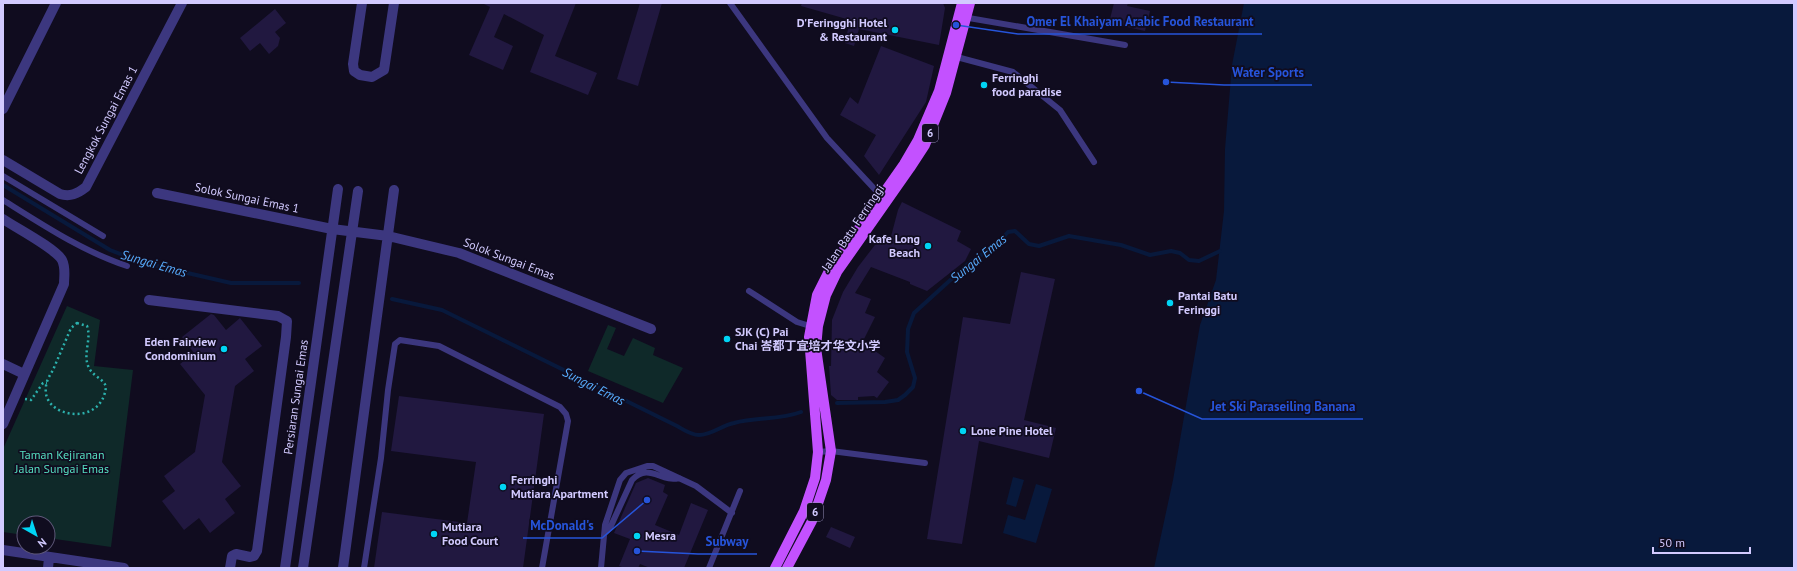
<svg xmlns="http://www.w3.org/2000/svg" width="1797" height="571" viewBox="0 0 1797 571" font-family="'PT Sans','Noto Sans SC',sans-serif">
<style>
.green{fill:#0f2929}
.water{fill:#08193c}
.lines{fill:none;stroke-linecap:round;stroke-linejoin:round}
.stream{stroke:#08193c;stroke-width:4}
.building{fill:#211840}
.path{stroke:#2cb1ad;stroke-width:2.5;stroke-dasharray:2 3;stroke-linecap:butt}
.service{stroke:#3c377f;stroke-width:6}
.minor{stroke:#3c377f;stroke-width:10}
.primary{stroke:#c351ff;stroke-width:10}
.poi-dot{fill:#00d5f5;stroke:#100c1f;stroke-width:1.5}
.labels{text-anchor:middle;stroke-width:3.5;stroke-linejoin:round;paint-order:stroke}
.shield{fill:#100c1f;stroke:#9891bc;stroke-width:1}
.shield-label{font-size:11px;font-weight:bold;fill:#d2caff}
.poi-label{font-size:12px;font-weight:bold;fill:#d2caff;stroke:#100c1f;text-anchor:start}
.street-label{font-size:12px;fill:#d2caff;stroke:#100c1f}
.park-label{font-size:12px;fill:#56dfc1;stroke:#100c1f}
.water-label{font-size:13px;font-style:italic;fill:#58adff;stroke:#100c1f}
.leader{fill:none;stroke:#2654da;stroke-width:1.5}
.callout-dot{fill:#2654da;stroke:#100c1f;stroke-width:1.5}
.callout-label{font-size:13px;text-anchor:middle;font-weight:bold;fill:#2654da;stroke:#100c1f;stroke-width:3.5;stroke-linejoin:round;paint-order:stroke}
</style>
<rect width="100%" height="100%" fill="#100c1f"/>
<path class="green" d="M67,306L100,320L94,366L133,370L111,547L48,538V523H24V535L3,532V449Z
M608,325L616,328L607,349L624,356L633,338L655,348L653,355L683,368L663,403L588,371Z"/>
<path class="water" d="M1244,3H1794V568H1154L1173,480L1200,325L1216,280L1224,211L1225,149L1232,65Z
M1013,477L1024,480L1016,507L1006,504Z
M1036,484L1052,489L1036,543L1003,533L1008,515L1025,520Z"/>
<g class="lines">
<path class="stream" d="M3,185L110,250L144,263L231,283H299
M392,299L442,310L677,426C684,430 691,435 699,435C712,435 722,425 734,423C756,417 780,420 801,412
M837,403L885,402L898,400L905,395L913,387L915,378L907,352L908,329L914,313L968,264L997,244L1008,232L1015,231L1029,244L1039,246L1069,236L1121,245L1150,255L1171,251L1180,253L1189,260L1199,261L1220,251"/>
</g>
<path class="building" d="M482,3H576L555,56L597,73L588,95L530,72L544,35L504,14L494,37L513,46L503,70L469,55L490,7Z
M640,3H662L638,86L617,79Z
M802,3H943L945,8L939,45L859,29L854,46L845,43L850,20L801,6Z
M1114,3H1128L1127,6L1150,11L1145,31L1109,23Z
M275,9L286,23L275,32L280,38L278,46L269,54L260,43L250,51L240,38Z
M881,46L934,66L926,102L879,175L864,156L876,135L840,115L850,97L858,104Z
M902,202L961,231L957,241L971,249L965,261L927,291L910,284V282L871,267L855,293L871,299L865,313L875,317L863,341L876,349L875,351L885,358L877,372L889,382L877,398L874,396L858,397V400H837L831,395L829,366H831L832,320L843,292L858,267L878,241L889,244L898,210Z
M1021,272L1055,279L1024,420L1056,428L1049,458L979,441L962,544L927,539L963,317L1010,324Z
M211,314L214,315L226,330L240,318L262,346L245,359L254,371L235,386L222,462L241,486L225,499L235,513L210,533L199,518L184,530L162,501L175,491L164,476L195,452L205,395L180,364L194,353L182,337Z
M399,396L544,414L523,568H374L382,512L467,523L476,462L391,451Z
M648,478L665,485L663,492L668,495L655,525L679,535L691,503L708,510L684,568H650L640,564L638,568H625L619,566L630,539L614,533L636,483Z
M831,527L855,537L850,548L826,537Z"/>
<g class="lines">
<path class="path" d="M77,323L87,326C92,340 82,354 89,368C93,376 102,378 106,386C103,428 41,418 46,387C46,381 50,375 53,370C59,356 65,342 71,328Z
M25,399L31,400L43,383H47"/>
<path class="service" d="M730,3L827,138L881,196
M963,17L1125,45
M953,56L1013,72L1060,110L1094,162
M3,176L103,236
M3,200C43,225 82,251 127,266
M749,291L797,322L810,326
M818,452L831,451L925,463
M605,533L610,528L632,480C649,462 661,483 679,478
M364,568L381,458L388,390L395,344L400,340L439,346L560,407L566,414L568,421L542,568
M601,568L605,525L620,480L626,473L647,466H653L696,486L732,513
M709,568L740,491"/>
<path class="minor" d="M362,3L353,64L354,71L360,75L372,77L384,70L394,3
M3,109L56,3
M3,160L60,194C70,197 77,194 86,187L182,3
M157,193L332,229L388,236L459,253L651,329
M3,219C16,228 55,248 62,260C66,268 64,276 64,284L3,424
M149,300L278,316L287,321L286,337L257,551L254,556L250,557L236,554L232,556L230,568
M3,364L24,374
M3,550L124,568
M48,568L49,558
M285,568L338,189
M303,568L358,191
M343,568L394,190"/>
<path class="primary" d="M775,568L804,511L815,478L818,452L809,337L817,295L829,271L904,164L918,140L939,91L962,3
M787,568L812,521L826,480L831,451L816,348L818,326L826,295L837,272L910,168L925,145L946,93L970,3"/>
</g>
<g class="poi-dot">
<circle cx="895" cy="30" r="4"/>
<circle cx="984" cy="85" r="4"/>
<circle cx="928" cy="246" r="4"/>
<circle cx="1170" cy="303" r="4"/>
<circle cx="727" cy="339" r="4"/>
<circle cx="224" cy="349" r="4"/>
<circle cx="963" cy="431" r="4"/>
<circle cx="503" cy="487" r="4"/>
<circle cx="434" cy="534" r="4"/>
<circle cx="637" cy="536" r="4"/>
</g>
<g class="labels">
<g class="shield">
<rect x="922" y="124" width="16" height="18" rx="3"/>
<rect x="807" y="503" width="16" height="18" rx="3"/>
</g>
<g class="shield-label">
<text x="930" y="137">6</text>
<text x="815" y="516">6</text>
</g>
<g class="poi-label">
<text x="887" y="27" text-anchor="end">D'Feringghi Hotel<tspan x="887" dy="14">&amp; Restaurant</tspan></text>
<text x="992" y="82">Ferringhi<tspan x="992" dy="14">food paradise</tspan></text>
<text x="920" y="243" text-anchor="end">Kafe Long<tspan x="920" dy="14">Beach</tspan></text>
<text x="1178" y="300">Pantai Batu<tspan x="1178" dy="14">Feringgi</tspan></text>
<text x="735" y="336">SJK (C) Pai<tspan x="735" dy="14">Chai 峇都丁宜培才华文小学</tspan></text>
<text x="216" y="346" text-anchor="end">Eden Fairview<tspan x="216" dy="14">Condominium</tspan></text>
<text x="971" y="435">Lone Pine Hotel</text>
<text x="511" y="484">Ferringhi<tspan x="511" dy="14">Mutiara Apartment</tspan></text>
<text x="442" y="531">Mutiara<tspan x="442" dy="14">Food Court</tspan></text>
<text x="645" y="540">Mesra</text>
</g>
<g class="street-label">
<text transform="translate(106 120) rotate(-62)" y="4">Lengkok Sungai Emas 1</text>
<text transform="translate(247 198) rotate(12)" y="4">Solok Sungai Emas 1</text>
<text transform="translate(853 228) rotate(-56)" y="4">Jalan Batu Ferringgi</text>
<text transform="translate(509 259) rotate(21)" y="4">Solok Sungai Emas</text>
<text transform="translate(296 397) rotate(-82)" y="4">Persiaran Sungai Emas</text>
</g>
<g class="park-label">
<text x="62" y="459">Taman Kejiranan<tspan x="62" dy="14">Jalan Sungai Emas</tspan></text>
</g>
<g class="water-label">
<text transform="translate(978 258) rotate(-39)" y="5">Sungai Emas</text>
<text transform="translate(154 263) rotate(16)" y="5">Sungai Emas</text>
<text transform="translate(594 386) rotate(27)" y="5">Sungai Emas</text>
</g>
</g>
<path class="leader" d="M956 25L1018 34H1262M1166 82L1224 85H1312M1139 391L1202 419H1363M647 500L602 538H523M637 551L698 554H757"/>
<g class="callout-dot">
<circle cx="956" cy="25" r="4"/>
<circle cx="1166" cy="82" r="4"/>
<circle cx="1139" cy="391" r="4"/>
<circle cx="647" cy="500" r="4"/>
<circle cx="637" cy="551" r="4"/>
</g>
<g class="callout-label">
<text x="1140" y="26">Omer El Khaiyam Arabic Food Restaurant</text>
<text x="1268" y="77">Water Sports</text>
<text x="1283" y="411">Jet Ski Paraseiling Banana</text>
<text x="562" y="530">McDonald's</text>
<text x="727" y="546">Subway</text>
</g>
<rect width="1797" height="571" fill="none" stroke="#d2caff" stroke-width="8"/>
<g transform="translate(36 535) rotate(141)"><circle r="19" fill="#100c1f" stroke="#5e5879"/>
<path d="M0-3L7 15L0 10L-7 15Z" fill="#00d5f5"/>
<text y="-6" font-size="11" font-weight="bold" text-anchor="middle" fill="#d2caff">N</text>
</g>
<path d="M1653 547v6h97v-6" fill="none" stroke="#d2caff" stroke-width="2"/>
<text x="1659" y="547" font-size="12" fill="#d2caff" stroke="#100c1f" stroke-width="3" paint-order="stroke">50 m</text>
</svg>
